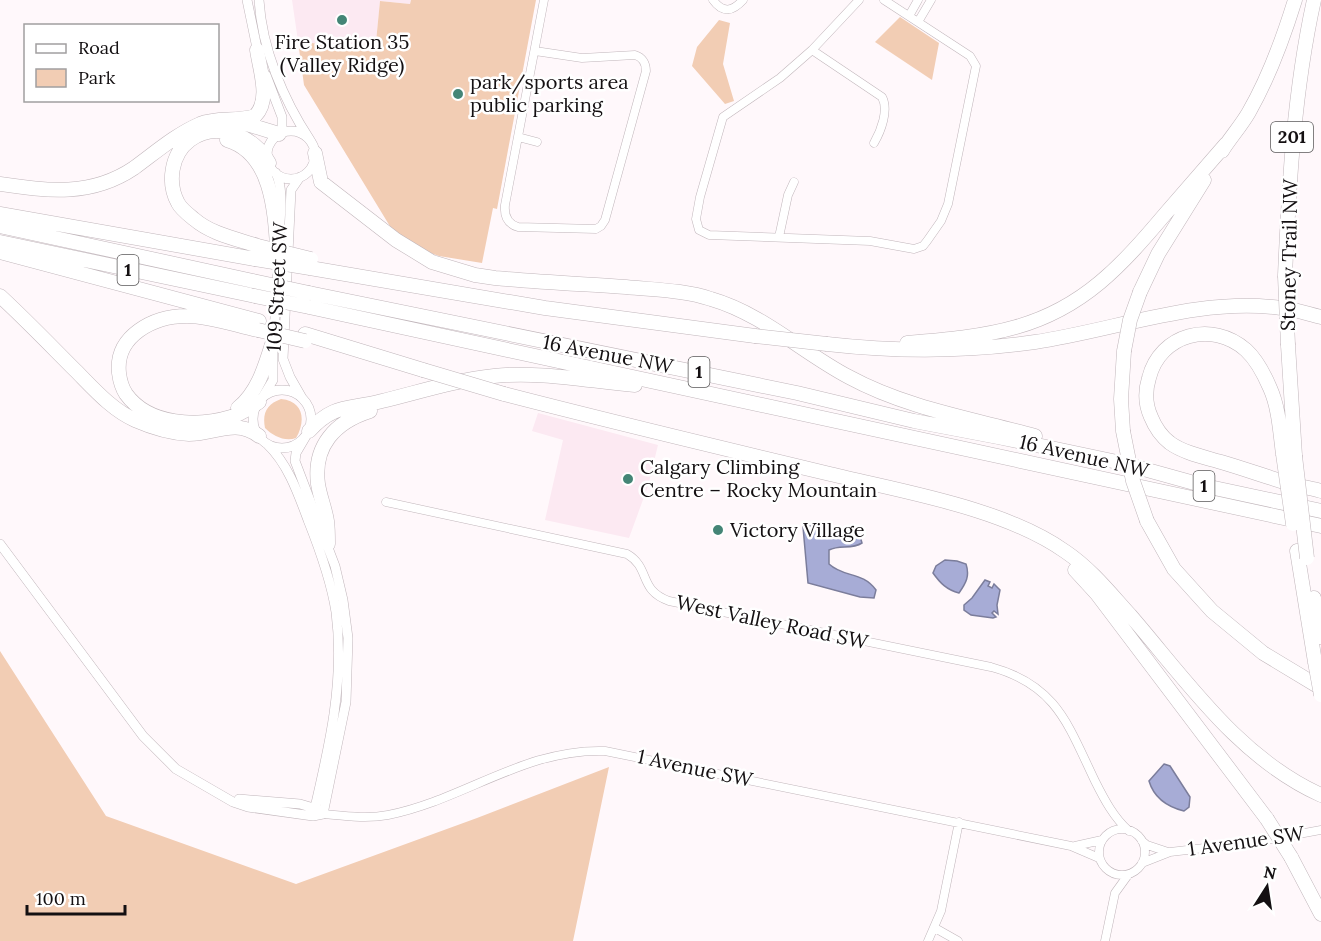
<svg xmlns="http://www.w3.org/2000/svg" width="1321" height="941" viewBox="0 0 1321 941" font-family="Lora,serif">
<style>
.built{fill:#fce9f2}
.green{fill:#f2cdb4}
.water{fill:#a7acd6;stroke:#7b7d9b;stroke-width:1.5}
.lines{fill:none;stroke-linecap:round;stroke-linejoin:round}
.minor-casing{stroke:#c1b6bb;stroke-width:9}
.tertiary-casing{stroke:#c1b6bb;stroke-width:10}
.motorway-casing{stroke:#c1b6bb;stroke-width:15}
.minor{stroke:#fff;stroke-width:8}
.tertiary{stroke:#fff;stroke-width:9}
.motorway{stroke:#fff;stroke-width:14}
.motorway-bridge-casing{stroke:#c1b6bb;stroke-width:15;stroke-linecap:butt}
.motorway-bridge{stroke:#fff;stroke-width:14}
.poi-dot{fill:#448576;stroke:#fff;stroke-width:2}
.labels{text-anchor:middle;stroke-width:5;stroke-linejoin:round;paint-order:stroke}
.shield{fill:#fff;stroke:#5a5859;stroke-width:1.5}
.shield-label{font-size:18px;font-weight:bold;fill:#141012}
.poi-label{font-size:20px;fill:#141012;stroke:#fff;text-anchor:start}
.street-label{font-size:20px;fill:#141012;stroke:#fff}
</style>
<rect width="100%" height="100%" fill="#fff8fb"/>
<path class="built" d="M292,0H411L410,4L380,1L375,52L298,41Z
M538,413L658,445L648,486L629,538L545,520L563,440L532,431Z"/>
<path class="green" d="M411,0H536L497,209L493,208L482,263L439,256L411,246L391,228L304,85L298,41L375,52L380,1L410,4Z
M900,17L939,43L932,80L875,42Z
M719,20L730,23L723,64L734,101L725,104L692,66L697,47Z
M281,399C304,401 306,421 296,438C285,442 273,436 265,428C262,413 267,404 281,399Z
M0,651L106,816L296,884L477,818L609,767L573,941H0Z"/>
<path class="water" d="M806,525L849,532L860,536L862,543C851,550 840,544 829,550V564C844,578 862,571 876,590L874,598L860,597L808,583L803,527Z
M945,560L957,561L966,564C970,576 966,583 959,593C947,590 940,583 933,573L936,566Z
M985,580L990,582L988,586L992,588L994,584L1000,590L997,605L998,614L994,611L992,613L996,617L993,618L971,615L964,610V605L972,598Z
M1164,764L1170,766L1190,797L1189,807L1184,811C1168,807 1154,798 1149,781Z"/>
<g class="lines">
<g class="minor-casing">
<path id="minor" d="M713,0C723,14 733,11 743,0
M859,0L812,50L780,78L723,117L700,197L696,219L699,230L709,235L870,241L914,249L923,246L927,241L941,221L948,204L976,66L970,56L884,0
M909,16L918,0
M918,22L931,0
M812,50L882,97C889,110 881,131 874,143
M535,51L582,58L635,55C642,57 646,63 646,71L605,220L601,226L596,229L518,227C508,224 504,216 505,205C518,136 531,68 544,0
M518,137L537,142
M779,237L788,195L794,182
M386,502L627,554C651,568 638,590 669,601L991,667C1057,685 1068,725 1095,781C1104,799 1114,818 1129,831
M323,814C345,816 367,819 388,815C464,800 525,748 605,751L1071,846L1099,858
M1099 852a23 23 0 1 1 46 0a23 23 0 1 1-46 0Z
M1142,841L1147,845L1168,852
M1075,846L1102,840
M1142,863L1170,852L1256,842L1321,830
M935,928L958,941
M928,941L941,911L959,822
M1105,941L1115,893L1128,875"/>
</g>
<g class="tertiary-casing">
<path id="tertiary" d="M247,0L258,53
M259,0C262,49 283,99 310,140
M266,75L282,117V132
M267 155a24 24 0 1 1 48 0a24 24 0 1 1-48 0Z
M276,173C283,189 281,206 280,223
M300,177L291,190L283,359L290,377L302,398
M274,337L278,258
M253 419a29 29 0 1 1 58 0a29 29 0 1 1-58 0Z
M262,398L273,380V351
M306,436L296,453L295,461L335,566L343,600L348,638L346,702L323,814
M267,444C288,464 298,493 308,520C320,550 331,580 336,612C345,682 329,748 313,816
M0,544L143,736L176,769L233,802L248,807L313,816L323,814
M239,799L300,804L317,809"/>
</g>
<g class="motorway-casing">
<path id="motorway" d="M237,121L279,134
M227,140C275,154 275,219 278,260
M1222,151C1230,138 1241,126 1249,112C1269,77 1283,39 1295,0
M315,153L321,182L396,240L432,262L475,275L495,278C538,282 582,284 626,287C655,290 684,290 711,299C763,314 803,353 849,377C906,408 973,419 1035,436
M0,184C48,191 91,197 134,168C156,152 175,135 200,124C217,117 237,122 255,116C271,100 260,71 257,50
M0,214L255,259
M0,226L253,281
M0,242L255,296
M258,246C237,239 211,234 194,219C189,215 181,209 178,203C167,183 171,154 190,140C216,120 255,136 269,163
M0,252L259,321
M310,268L545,308L755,336
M1285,276C1289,183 1294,91 1314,0
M1140,292L1158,254L1204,180
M309,293L797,393L914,421L998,437L1122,463L1205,486L1321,511
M0,296C26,320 50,345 75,370C93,388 112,410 135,420C151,427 171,433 189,434C214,434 236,418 259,436
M309,307L1321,526
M258,330C235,325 210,316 187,316C153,316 115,336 119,373C120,381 122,388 126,394C149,426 198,427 231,417C241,414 251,407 259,402
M305,334L423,370
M907,343C943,340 981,337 1016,327C1084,308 1122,265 1166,213C1186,190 1206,167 1226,144
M827,344C897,352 965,352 1035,342C1116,330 1198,297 1281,308C1295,309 1308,314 1321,317
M1288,345L1295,456
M504,394C612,422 721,448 830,474C904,492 1004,508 1066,552C1091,569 1110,593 1130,615C1187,681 1239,758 1321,795
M238,408C259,391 266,363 274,338
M309,431C334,403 349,410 382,401C419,392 456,380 494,376C540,371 588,381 635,385
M1123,431L1121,399L1124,351
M1283,454C1280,432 1279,408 1270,388C1264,374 1257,360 1246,350C1212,320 1160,334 1149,378C1145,391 1145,404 1151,417C1155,427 1161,436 1170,443C1184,453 1204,457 1221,462C1245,469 1270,478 1294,485C1303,487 1312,488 1321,491
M1147,521L1174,569L1212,611L1263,653L1321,688
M328,544C328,537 328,528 327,521C325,508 320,497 318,484C313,446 335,422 370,411
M1297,551L1315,662
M1075,570L1097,594L1267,819
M1314,598L1321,637
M1291,857L1321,914"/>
</g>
<use href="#minor" class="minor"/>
<use href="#tertiary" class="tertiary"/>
<use href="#motorway" class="motorway"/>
<g class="motorway-bridge-casing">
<path id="motorway-bridge" d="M258,246L311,259
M255,259L310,268
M1285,276L1288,345
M253,281L309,293
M255,296L309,307
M258,330L305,341
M755,336L827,344
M1124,351L1130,320L1140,292
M423,370L504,394
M1123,431L1133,481L1147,521
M1283,454L1293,524
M1295,456L1307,558
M1315,662L1321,695
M1267,819L1291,857"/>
</g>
<use href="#motorway-bridge" class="motorway-bridge"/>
</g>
<g class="poi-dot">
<circle cx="342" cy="20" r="6"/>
<circle cx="458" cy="94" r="6"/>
<circle cx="628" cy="479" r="6"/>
<circle cx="718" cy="530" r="6"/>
</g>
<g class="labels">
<g class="shield">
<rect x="1271" y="122" width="42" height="30" rx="4.5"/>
<rect x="117.5" y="255" width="21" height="30" rx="4.5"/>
<rect x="688.5" y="357" width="21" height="30" rx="4.5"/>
<rect x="1193.5" y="471" width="21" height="30" rx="4.5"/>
</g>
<g class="shield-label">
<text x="1292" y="143">201</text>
<text x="128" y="276">1</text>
<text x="699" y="378">1</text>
<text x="1204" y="492">1</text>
</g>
<g class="poi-label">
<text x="342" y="49" text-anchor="middle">Fire Station 35<tspan x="342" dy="23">(Valley Ridge)</tspan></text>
<text x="470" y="89">park/sports area<tspan x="470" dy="23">public parking</tspan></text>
<text x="640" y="474">Calgary Climbing<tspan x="640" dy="23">Centre – Rocky Mountain</tspan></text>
<text x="730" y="537">Victory Village</text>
</g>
<g class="street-label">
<text transform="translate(1289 255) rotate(-89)" y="7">Stoney Trail NW</text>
<text transform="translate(277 287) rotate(-87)" y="7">109 Street SW</text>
<text transform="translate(608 354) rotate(11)" y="7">16 Avenue NW</text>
<text transform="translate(1084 456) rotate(13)" y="7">16 Avenue NW</text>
<text transform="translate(772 622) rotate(12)" y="7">West Valley Road SW</text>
<text transform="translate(695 768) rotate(12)" y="7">1 Avenue SW</text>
<text transform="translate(1246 841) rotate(-8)" y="7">1 Avenue SW</text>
</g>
</g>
<rect x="24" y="24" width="195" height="78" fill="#ffffff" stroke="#a19fa0" stroke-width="1.5"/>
<rect x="36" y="44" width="30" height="9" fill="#ffffff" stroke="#a19fa0" stroke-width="1.5"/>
<text x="78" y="54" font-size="18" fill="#141012">Road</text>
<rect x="36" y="69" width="30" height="18" fill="#f2cdb4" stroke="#a19fa0" stroke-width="1.5"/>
<text x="78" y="84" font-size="18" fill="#141012">Park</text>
<g transform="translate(1267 887) rotate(12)" stroke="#ffffff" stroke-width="4.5" paint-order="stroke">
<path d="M0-4.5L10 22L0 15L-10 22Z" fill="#141012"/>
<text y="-9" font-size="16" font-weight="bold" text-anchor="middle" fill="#141012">N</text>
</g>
<path d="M27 905v9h98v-9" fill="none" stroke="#141012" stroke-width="3"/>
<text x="36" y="905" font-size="18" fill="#141012" stroke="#ffffff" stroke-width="4.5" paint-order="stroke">100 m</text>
</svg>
